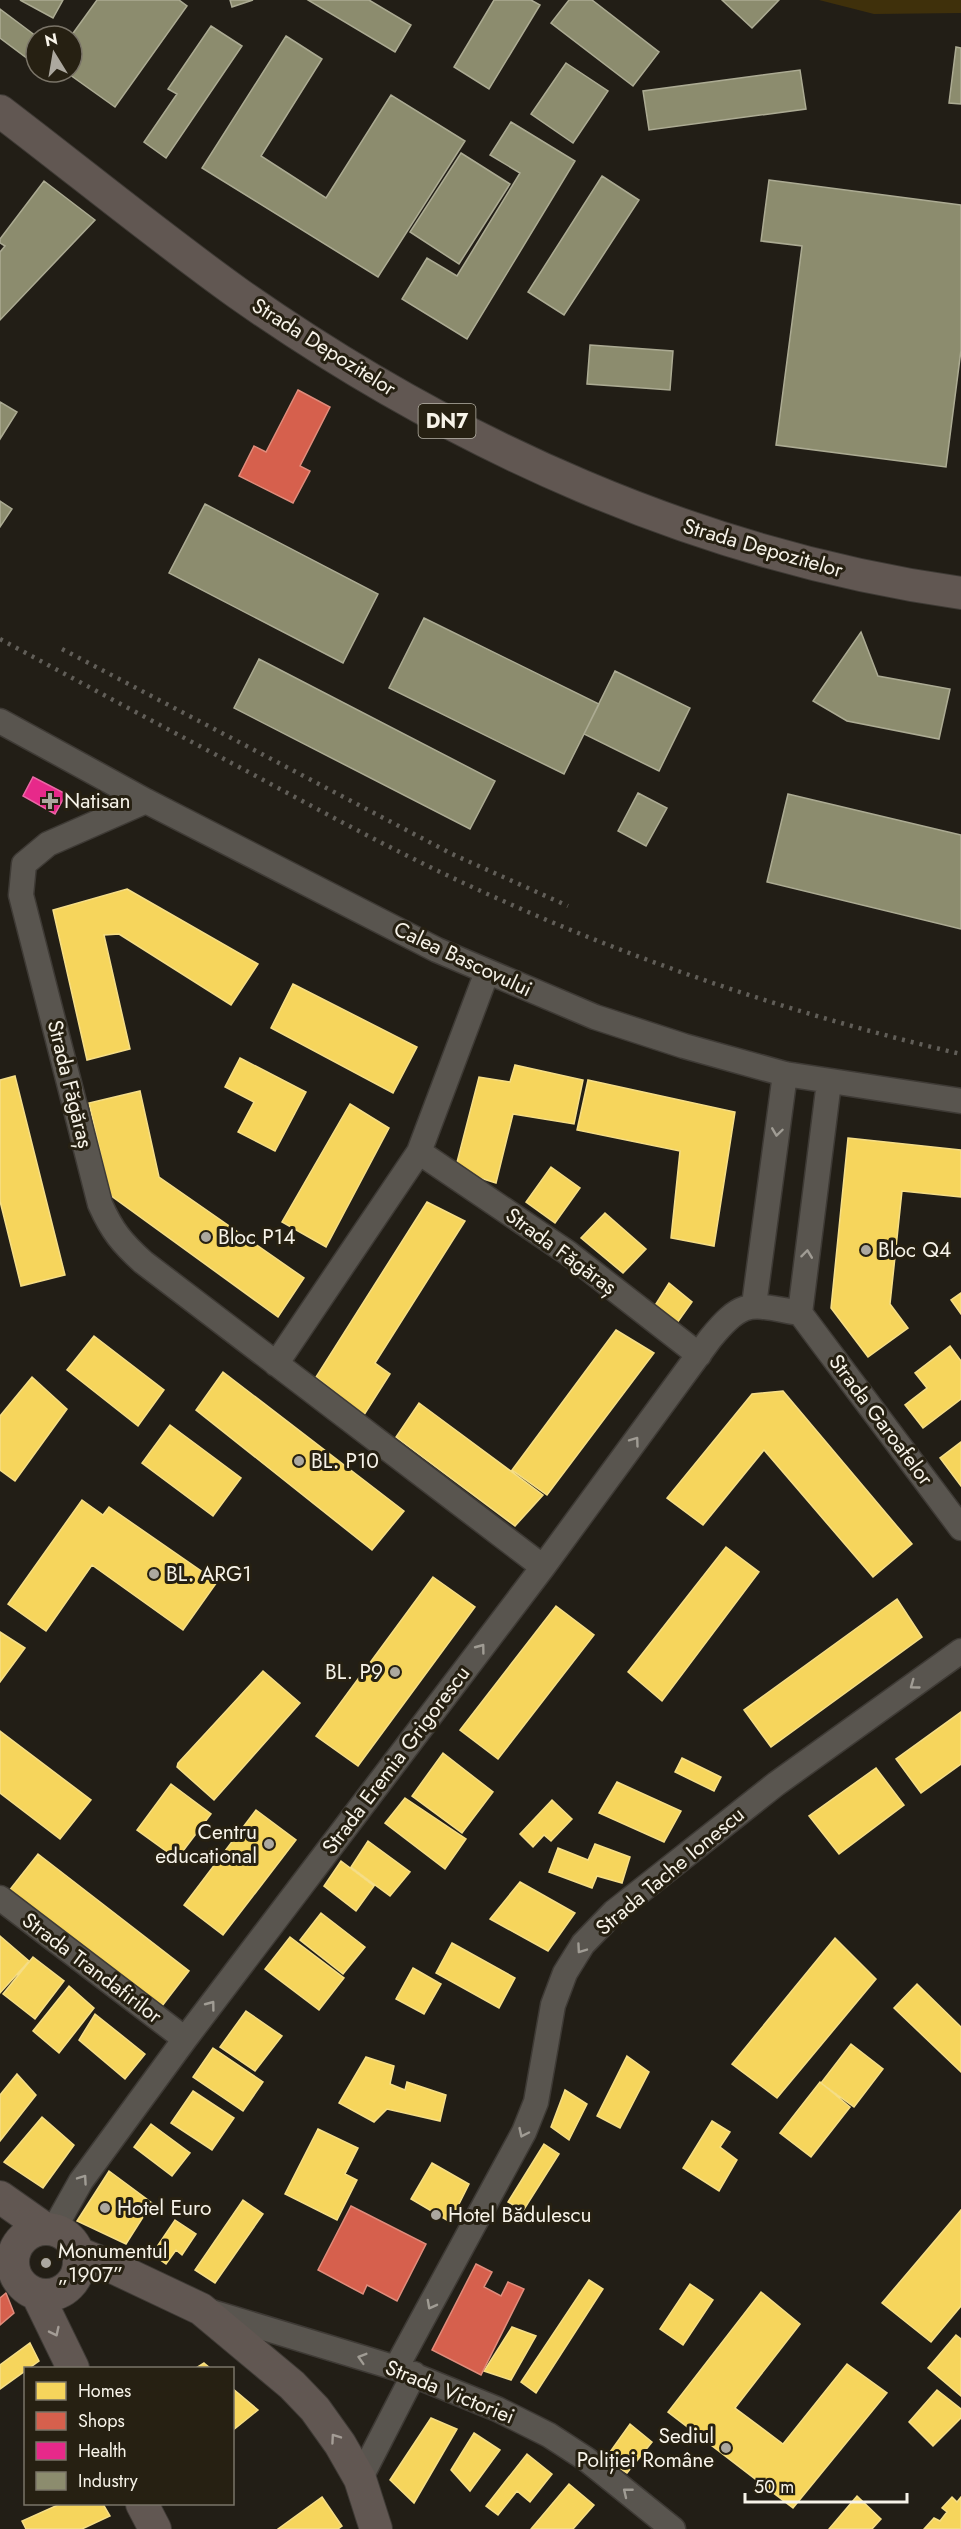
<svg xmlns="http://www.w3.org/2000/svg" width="961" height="2529" viewBox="0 0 961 2529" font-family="Jost,sans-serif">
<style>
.green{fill:#3f300b}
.homes{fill:#f6d55c;stroke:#f6de86;stroke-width:1.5}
.shops{fill:#d6604d;stroke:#e08c7c;stroke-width:1.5}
.health{fill:#e7298a;stroke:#ec66a6;stroke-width:1.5}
.industry{fill:#8c8c6e;stroke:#acab93;stroke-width:1.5}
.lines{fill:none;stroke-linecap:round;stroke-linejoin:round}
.minor-casing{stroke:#3e3a35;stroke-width:27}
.major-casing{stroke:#3e3a35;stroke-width:34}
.minor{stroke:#59554f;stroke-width:24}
.major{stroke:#615752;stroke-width:32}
.rail{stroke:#615e58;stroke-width:4.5;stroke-dasharray:3 6;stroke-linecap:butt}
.oneway{stroke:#a09c94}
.oneway2{stroke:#a49d96}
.poi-dot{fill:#aca89f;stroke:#262012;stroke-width:2}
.labels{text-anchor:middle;stroke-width:6;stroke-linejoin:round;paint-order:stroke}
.shield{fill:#262012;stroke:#b8b4a8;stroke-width:1.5}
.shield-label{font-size:20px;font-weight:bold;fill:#f7f3e9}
.street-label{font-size:21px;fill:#f7f3e9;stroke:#262012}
.poi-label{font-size:21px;fill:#f7f3e9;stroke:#262012;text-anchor:start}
</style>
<rect width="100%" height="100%" fill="#221e16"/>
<path class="green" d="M819,0H961V13L874,14Z"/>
<path class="homes" d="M127,889L258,964L231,1005L119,934L104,935L130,1049L87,1060L53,910Z
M293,984L417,1047L393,1093L271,1028Z
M240,1058L306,1092L275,1151L238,1132L254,1102L225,1087Z
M515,1065L583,1080L574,1124L513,1114L496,1183L455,1170L479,1077L510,1082Z
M15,1076L65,1275L21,1286L0,1201V1080Z
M588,1080L735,1112L714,1246L671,1238L680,1151L577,1130Z
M140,1091L159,1177L304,1278L278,1317L110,1195L89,1103Z
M350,1104L389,1128L326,1247L282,1222Z
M848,1138L961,1150V1197L902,1191L890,1304L908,1328L868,1357L831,1308Z
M551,1167L580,1188L555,1223L526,1202Z
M427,1202L465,1221L375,1363L390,1374L364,1415L316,1377Z
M605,1213L646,1249L623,1273L581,1238Z
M669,1283L692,1302L677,1323L654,1307Z
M961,1293V1314L951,1300Z
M616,1330L654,1353L547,1495L512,1470Z
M94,1336L164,1390L138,1426L67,1370Z
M950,1346L961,1361V1399L923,1428L905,1405L927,1388L915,1373Z
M223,1372L404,1511L372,1550L196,1410Z
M32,1377L67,1409L15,1481L0,1470V1416Z
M783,1391L912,1544L873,1577L764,1450L703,1525L667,1498L752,1394Z
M419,1403L543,1495L515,1526L396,1437Z
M170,1425L241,1478L213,1516L142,1463Z
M961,1442V1486L940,1458Z
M82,1500L103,1515L109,1507L217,1582L183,1630L92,1565L46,1631L8,1604Z
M726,1547L759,1572L662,1701L628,1672Z
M433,1577L475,1607L358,1766L316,1736Z
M897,1599L922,1637L771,1747L744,1710Z
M556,1606L594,1635L498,1759L460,1730Z
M0,1632L25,1648L0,1682Z
M263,1671L300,1703L214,1800L177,1767L178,1763Z
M961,1712V1764L921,1793L896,1759Z
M0,1731L91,1800L60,1839L0,1793Z
M443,1753L493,1792L462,1833L412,1796Z
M682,1758L721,1777L714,1791L675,1772Z
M876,1768L904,1805L839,1854L809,1816Z
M617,1782L681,1811L664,1842L599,1813Z
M171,1784L211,1814L177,1859L137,1830Z
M405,1798L466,1839L445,1869L385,1823Z
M552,1800L572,1819L551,1841L544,1835L533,1847L520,1834Z
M256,1810L296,1840L223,1935L184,1905Z
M368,1841L410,1872L390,1896L351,1867Z
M595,1844L630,1857L622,1883L597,1876L592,1888L549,1872L558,1848L588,1860Z
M38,1854L189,1971L159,2010L8,1892Z
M341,1861L374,1886L356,1911L324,1886Z
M520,1882L575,1913L548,1951L490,1919Z
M321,1913L365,1947L343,1974L300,1940Z
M0,1936L29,1961L0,1993Z
M290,1937L344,1978L319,2010L265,1969Z
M835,1938L876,1979L777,2098L732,2064Z
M452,1943L515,1978L499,2008L436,1973Z
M33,1957L64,1981L35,2019L3,1994Z
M413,1968L441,1984L424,2014L396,1999Z
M917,1984L961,2027V2072L894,2008Z
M69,1986L94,2008L59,2053L33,2031Z
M246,2011L282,2036L255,2071L220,2047Z
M95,2014L145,2054L125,2079L79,2040Z
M851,2044L883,2069L854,2107L821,2083Z
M213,2048L263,2082L243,2111L193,2077Z
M627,2056L649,2072L620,2128L597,2116Z
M366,2057L394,2066L390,2084L405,2090L407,2082L446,2095L440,2121L387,2109L374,2122L339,2103Z
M17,2074L36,2095L0,2141V2095Z
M820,2082L850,2107L811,2157L780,2133Z
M565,2090L587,2104L569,2140L551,2127Z
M193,2091L234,2118L212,2150L171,2123Z
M42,2117L74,2145L43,2188L4,2162Z
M712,2121L730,2132L720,2147L737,2160L719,2191L683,2168Z
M151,2124L190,2153L172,2176L134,2147Z
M318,2129L358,2148L345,2174L357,2180L337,2220L285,2194Z
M544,2144L559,2154L523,2211L508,2202Z
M432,2163L469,2184L450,2222L411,2199Z
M109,2171L152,2203L126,2244L77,2221Z
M243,2200L263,2214L215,2283L195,2270Z
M961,2210V2306L931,2342L882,2303Z
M175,2220L196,2234L182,2255L176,2250L166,2264L152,2254Z
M589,2280L603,2289L536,2393L521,2382Z
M690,2284L713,2300L683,2345L660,2329Z
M761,2292L800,2324L735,2408L783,2444L847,2364L887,2393L793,2508L668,2412Z
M512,2327L536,2336L511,2380L484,2371Z
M956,2335L961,2339V2396L928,2368Z
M30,2343L39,2361L0,2389V2365Z
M204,2363L210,2368H196Z
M232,2388L258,2410L232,2431Z
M937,2390L961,2409V2418L933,2446L909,2422Z
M431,2418L457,2429L414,2503L390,2480Z
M630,2424L652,2442L627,2473L605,2459Z
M474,2433L500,2450L470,2491L451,2470Z
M527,2454L552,2474L530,2502L517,2491L498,2515L486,2506Z
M569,2484L594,2505L573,2529H531Z
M857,2496L881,2519L872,2529H829Z
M322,2497L342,2526L338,2529H278Z
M952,2497L957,2502L961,2497V2529H924L934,2518L940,2521L947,2512L942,2508Z
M60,2504H103L110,2516L82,2529H26L22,2521Z"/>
<path class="shops" d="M298,390L330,407L300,466L310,471L293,503L239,476L254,446L266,452Z
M351,2206L426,2244L397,2301L367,2285L363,2294L318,2270Z
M476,2264L492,2272L484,2287L501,2296L508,2282L524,2289L481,2375L432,2350Z
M6,2293L14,2313L0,2325V2298Z"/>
<path class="health" d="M33,777L66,794L55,814L23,796Z"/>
<path class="industry" d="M20,0H63L53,18Z
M97,0H179L187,6L115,107L66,72H72L71,36Z
M230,0H253L232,7Z
M308,0H369L411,25L395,52Z
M494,0H531L540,5L489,89L454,67Z
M569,0H592L659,52L633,86L551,23Z
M722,0H779L752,28Z
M0,9L36,36V65L0,38Z
M211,26L242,46L166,158L144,142L177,94L168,89Z
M286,36L322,59L261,156L326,198L391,95L465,141L378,277L202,168Z
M956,47L961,48V104L949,103Z
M566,63L608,91L573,143L531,114Z
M800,70L806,109L649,130L643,91Z
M511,122L575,161L467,339L402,299L427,258L457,276L520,173L490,155Z
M461,153L510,184L459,264L410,232Z
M602,176L639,200L564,315L528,292Z
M769,180L961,205V350L946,467L776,445L802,246L761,241Z
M44,181L95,220L0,320V252L5,246L0,243V239Z
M590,345L673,351L670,390L587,384Z
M0,402L17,412L0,439Z
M0,501L12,509L0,527Z
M205,504L378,594L343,663L169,573Z
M424,618L599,704L564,774L389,688Z
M861,632L878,676L950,689L939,739L847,721L813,701Z
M259,659L495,781L470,829L234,708Z
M615,671L690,708L659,771L584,734Z
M638,793L667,808L646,846L618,831Z
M788,794L961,835V929L767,882Z"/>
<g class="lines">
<g class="minor-casing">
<path id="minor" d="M0,721L146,801L437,950L595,1017L684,1046L785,1074L961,1101
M146,801L48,844L24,864L21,895L100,1204C112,1231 122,1243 143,1262L543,1567
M487,972L419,1152L568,1253L699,1355
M754,1305L785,1074
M800,1313L961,1528
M800,1313L829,1082
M276,1364L419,1152
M0,1898L185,2039
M54,2229L81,2181L185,2039L543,1567L710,1339C744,1297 751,1305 800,1313
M208,2311L396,2368L497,2409L549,2435L586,2459L673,2529
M396,2368L524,2132L536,2102L553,2005L565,1973L583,1944L614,1912L776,1784L961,1651
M360,2479L414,2374"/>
</g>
<g class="major-casing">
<path id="major" d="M0,111C80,172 158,236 239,294C454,445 700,556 961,593
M0,2197L44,2228
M13 2262a33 33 0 1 1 66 0a33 33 0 1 1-66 0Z
M78,2253L108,2265L201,2309L292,2385L315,2409L340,2444L360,2479L376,2529
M37,2294L73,2368
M142,2504L155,2529"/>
</g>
<use href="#minor" class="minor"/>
<use href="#major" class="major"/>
<path class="rail" d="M0,639C85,685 171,731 256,776C337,820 417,863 501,900C645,965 807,1018 961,1054
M62,649L452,854L568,906"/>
</g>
<defs><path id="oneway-chevron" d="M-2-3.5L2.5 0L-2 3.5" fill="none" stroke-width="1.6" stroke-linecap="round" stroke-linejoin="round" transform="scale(1.5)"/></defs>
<g class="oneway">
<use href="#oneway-chevron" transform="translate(777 1132) rotate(98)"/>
<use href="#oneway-chevron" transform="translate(807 1254) rotate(-83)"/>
<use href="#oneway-chevron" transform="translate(635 1441) rotate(-54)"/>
<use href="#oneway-chevron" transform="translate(481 1648) rotate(-53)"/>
<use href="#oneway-chevron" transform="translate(914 1685) rotate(144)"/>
<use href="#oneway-chevron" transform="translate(581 1949) rotate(125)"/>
<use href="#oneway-chevron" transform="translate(211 2005) rotate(-53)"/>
<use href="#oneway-chevron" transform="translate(523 2133) rotate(115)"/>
<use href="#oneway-chevron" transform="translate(83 2179) rotate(-55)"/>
<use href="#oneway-chevron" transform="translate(431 2305) rotate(118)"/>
<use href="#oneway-chevron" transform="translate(362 2358) rotate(-163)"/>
<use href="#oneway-chevron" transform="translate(627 2492) rotate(-141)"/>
</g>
<g class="oneway2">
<use href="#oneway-chevron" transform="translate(55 2332) rotate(64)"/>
<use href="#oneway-chevron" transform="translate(335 2438) rotate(-125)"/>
</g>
<g class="poi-dot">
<path d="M47 792h6v6h6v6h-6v6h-6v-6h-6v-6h6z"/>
<circle cx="206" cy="1237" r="6"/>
<circle cx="866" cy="1250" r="6"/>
<circle cx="299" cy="1461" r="6"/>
<circle cx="154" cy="1574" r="6"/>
<circle cx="395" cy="1672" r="6"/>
<circle cx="269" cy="1844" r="6"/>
<circle cx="105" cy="2208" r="6"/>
<circle cx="436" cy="2215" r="6"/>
<circle cx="46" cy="2263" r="6"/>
<circle cx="726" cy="2448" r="6"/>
</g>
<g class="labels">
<rect class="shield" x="418.5" y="404" width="57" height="34" rx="4.5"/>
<g class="shield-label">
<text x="447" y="428">DN7</text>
</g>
<g class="street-label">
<text transform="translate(324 347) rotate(32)" y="7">Strada Depozitelor</text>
<text transform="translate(763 548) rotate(16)" y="7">Strada Depozitelor</text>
<text transform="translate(463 959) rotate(25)" y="7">Calea Bascovului</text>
<text transform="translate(70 1084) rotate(76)" y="7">Strada Făgăraș</text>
<text transform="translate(561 1251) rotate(36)" y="7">Strada Făgăraș</text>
<text transform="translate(881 1420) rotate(53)" y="7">Strada Garoafelor</text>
<text transform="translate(396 1760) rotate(-53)" y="7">Strada Eremia Grigorescu</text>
<text transform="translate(670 1871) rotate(-40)" y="7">Strada Tache Ionescu</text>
<text transform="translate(92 1968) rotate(37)" y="7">Strada Trandafirilor</text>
<text transform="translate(450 2392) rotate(22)" y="7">Strada Victoriei</text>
</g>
<g class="poi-label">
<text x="64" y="808">Natisan</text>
<text x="218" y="1244">Bloc P14</text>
<text x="878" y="1257">Bloc Q4</text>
<text x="311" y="1468">BL. P10</text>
<text x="166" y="1581">BL. ARG1</text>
<text x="383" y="1679" text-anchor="end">BL. P9</text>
<text x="257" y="1839" text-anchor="end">Centru<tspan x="257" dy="24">educational</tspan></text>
<text x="117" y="2215">Hotel Euro</text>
<text x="448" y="2222">Hotel Bădulescu</text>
<text x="58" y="2258">Monumentul<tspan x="58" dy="24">„1907”</tspan></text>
<text x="714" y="2443" text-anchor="end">Sediul<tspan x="714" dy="24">Poliției Române</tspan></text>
</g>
</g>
<rect x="24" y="2367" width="210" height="138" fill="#262012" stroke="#7a7468" stroke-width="1.5"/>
<rect x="36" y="2382" width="30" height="18" fill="#f6d55c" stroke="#7a7468" stroke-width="1.5"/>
<text x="78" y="2397" font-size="18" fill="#f7f3e9">Homes</text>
<rect x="36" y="2412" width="30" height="18" fill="#d6604d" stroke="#7a7468" stroke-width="1.5"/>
<text x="78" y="2427" font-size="18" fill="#f7f3e9">Shops</text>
<rect x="36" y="2442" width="30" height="18" fill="#e7298a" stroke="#7a7468" stroke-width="1.5"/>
<text x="78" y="2457" font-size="18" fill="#f7f3e9">Health</text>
<rect x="36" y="2472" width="30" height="18" fill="#8c8c6e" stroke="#7a7468" stroke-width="1.5"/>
<text x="78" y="2487" font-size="18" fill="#f7f3e9">Industry</text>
<g transform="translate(54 54) rotate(349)"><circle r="28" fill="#262012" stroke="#7a7468" stroke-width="1.5"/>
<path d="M0-4.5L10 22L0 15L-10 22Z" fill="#aca89f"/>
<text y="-9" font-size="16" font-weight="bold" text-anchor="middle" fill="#f7f3e9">N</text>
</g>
<path d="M745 2493v9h162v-9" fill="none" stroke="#f7f3e9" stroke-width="3"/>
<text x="754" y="2493" font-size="18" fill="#f7f3e9" stroke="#262012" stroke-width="4.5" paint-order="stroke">50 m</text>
</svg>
